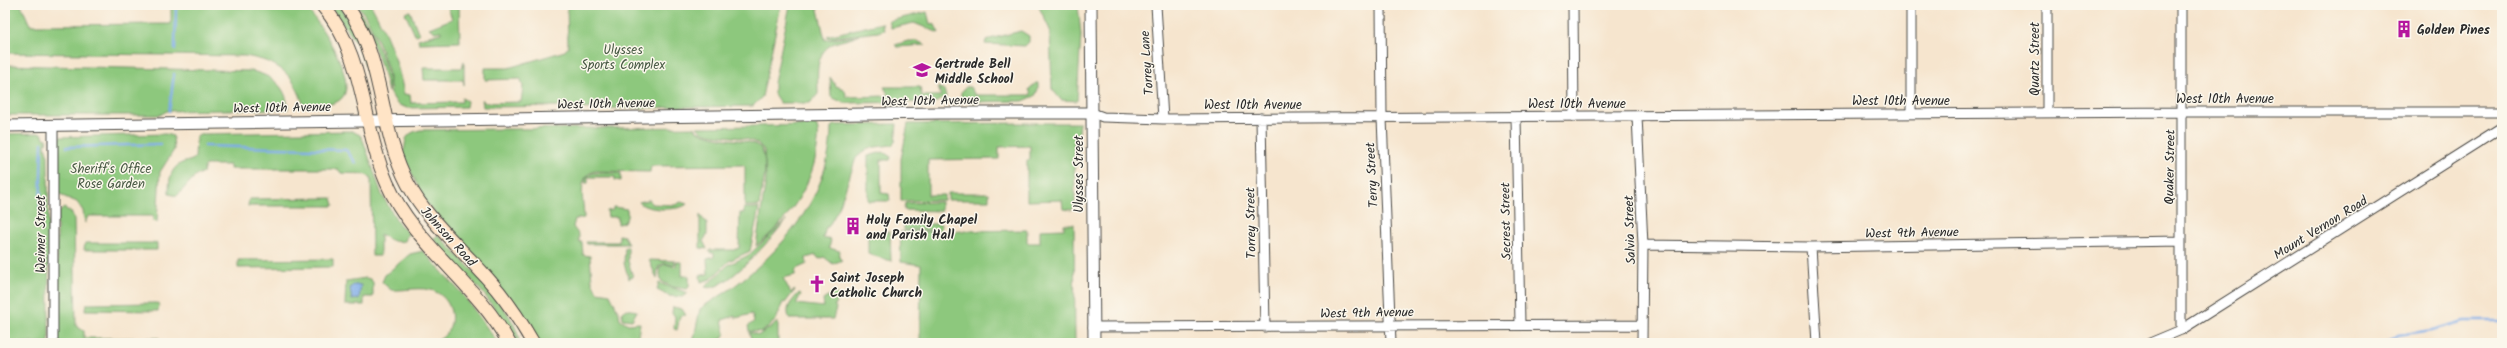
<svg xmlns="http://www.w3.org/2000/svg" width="2507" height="348" viewBox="0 0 2507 348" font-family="Kalam,sans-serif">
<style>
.green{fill:#8dc87d;stroke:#5c7a54}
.water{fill:#7eace8;stroke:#546c8a}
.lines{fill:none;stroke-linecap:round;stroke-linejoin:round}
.stream{stroke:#7eace8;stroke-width:2.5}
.minor-casing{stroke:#494743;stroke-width:11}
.tertiary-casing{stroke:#494743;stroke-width:13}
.secondary-casing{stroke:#494743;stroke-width:15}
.minor{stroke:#fff;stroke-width:9}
.tertiary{stroke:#fff;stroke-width:11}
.secondary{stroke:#ffe4c6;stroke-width:13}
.labels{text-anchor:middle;stroke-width:3;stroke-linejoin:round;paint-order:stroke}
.poi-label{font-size:13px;font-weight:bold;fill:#2b2b2b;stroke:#fbf7ec;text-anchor:start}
.park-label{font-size:13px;fill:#485a44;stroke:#fbf7ec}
.street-label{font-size:13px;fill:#2b2b2b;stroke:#fbf7ec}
</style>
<rect width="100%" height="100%" fill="#fbf7ec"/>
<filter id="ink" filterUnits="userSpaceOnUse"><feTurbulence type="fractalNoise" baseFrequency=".025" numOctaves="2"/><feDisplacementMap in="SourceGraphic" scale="8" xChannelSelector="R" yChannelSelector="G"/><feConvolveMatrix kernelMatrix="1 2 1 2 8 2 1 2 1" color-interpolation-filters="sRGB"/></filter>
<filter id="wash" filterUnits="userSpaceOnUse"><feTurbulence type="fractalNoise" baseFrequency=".012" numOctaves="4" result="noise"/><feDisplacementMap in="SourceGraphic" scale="16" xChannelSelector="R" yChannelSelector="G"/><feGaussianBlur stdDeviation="0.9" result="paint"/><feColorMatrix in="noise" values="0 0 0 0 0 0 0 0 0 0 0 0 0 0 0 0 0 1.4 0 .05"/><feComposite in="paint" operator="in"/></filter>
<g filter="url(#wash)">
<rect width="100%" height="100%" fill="#f6e5ce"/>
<path class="green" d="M5,5H21L30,25L171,24V5H304C317,19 359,80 342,98C333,108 315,103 304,107C294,73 279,62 245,56L5,53Z
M329,5H339C360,36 365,56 374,92L358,45Z
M352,5C365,9 395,79 388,92C382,60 368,33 352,5Z
M357,5H371C387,34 398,61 404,94L410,95L411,103L462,102V98L467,101L466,107L407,108L397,104L391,94L388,70L379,43L365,15Z
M450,5H459L460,42L419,43L418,39L441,33V31L435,32L429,28L452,19L448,7Z
M567,5H781L762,97L753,106L568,109L567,106L483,107L482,99L485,103L521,102L523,87L521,79L485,80V68H508L565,51L568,47Z
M790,5H817L825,40L857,36C850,40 839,40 831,45C814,55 818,78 818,94L810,103H780L774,94V83Z
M1038,5H1078L1081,35L1077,101L1061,100L1052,89L1050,30Z
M410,11L418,32H420L417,35H415L405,13Z
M927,12L930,24L934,23L939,33L914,23L891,28L889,21Z
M882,23L884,30L878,32L828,38L827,36Z
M1021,31L1029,36V42L1025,46L985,44L986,40Z
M908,41H917L926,45L897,47L895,45Z
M464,61V85L463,80H424L423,68H462Z
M5,65L251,71C271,75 287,86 288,109L167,111L160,115H5Z
M830,77L836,86L844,89L847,97L889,96L884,87H920L922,96H941L938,87L944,90L946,97L937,102L844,103L831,97Z
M1036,83H1038V89L1035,96L1023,101L970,102L961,97V92L966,87H970L975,95H1031L1029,89Z
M1033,123H1080L1079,132L1074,143L1075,205L1072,210L1063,209L1062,200L1027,201V160H1030V146L999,147V159L928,160V195H944V200L901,201V159L908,124Z
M897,124L895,142L892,145L868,148L856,158L839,208L828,227H826L823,238L831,240L829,248L840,251L839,258L842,260L833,264L824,257L819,259L816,255L806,258L807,264L796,269L795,275L783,278L791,293L795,290L785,303L783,302L776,320L762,332L749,331L748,326L754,322L752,314L736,318L735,316L722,320L725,333L722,339L715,341V343H693L700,309C710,301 723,295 733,287C784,249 831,194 831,127L834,125Z
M816,125C820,132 818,141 817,149C812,187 786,223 756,246L766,179L764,150C751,130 707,142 697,127Z
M695,127L697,131C705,134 713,137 721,138C735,141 750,139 761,148C770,167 761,190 759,206H745V167L743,165L651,166L650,172L595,171C576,176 584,202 584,218L575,219L573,227L579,235V242H582L583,255L590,256L592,281L597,292L610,294L619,313L620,319L628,324L640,323L637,343H537L425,201L402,153C409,145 399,135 420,130Z
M352,131L360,135L363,140L382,195L399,224L408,233L405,241C393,243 390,240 380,234V256H372L371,177L363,174L341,173L338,169H230V165H205L203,173L196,175L177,196L169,194C169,183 169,170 180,164C185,161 190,162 195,158L196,137L202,134Z
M42,133L44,138L47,139L45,146L48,156L49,343H5V134Z
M166,134L173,136L174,150L160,172L157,222L153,221V216H88L85,223L83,211L77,202L60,195L57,190V141L60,137Z
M883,152L891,157L890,160H881V193L889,194L890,201H868V156Z
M593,173H621V181L615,180V177H588V183H585L586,177Z
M948,193H989V200H948Z
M332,198L334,205L332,206H248L249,199Z
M648,200H650L651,204L675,205L681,202L687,204C680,211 645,211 639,202Z
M941,202V211L904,210L905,203Z
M613,207L627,209C628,217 627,223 618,224V217H608L607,211L613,210Z
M64,208L71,212L74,219L76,326L84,331V338H159V343H58L57,219L58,213Z
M744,208H759L750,251L729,261L711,279L701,282L700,275L708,274L707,259L714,257V253H710V250H734L739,248L740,213H744Z
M700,215L707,224V235L703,241L707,249L700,248Z
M786,220C775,234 724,295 705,287L728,265L749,255Z
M909,224H941V230H904V225Z
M1064,224H1074L1075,343H920L921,265L901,262L900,232L1027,230V243H1040V230L1064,229Z
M868,232H890L891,261L868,254Z
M438,235C459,258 519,312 519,343L484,294L433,239Z
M619,235L624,236L628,244H587L586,242H619Z
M157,243V250H84L85,243Z
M625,247H628V261L633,277L629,279L624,263Z
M423,251L464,296L498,343H430C457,338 459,302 434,291C421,286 404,291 391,290L382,282L385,275L410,254Z
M333,259V267L238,268V260Z
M649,260L675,261L674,265L664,263L658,267L657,279Z
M676,262H682V276H689V287L687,289L673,287L661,281L659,268L665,264L676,267Z
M366,278L370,279L373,282V297H364V305H345L346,281Z
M659,283L688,293L682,297L669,296L657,290Z
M835,292L838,296L836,305H834L836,308L833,319H790C784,308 792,301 799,293L801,294L796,304L824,307L823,300Z
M157,303L159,304L158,311L85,310L86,304Z
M673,307L682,309L686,315L680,316L677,330L674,329L675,316L672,314Z
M626,309L637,311L632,320L623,319L622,313Z
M778,322V343H752L749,332L759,335Z"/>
<path class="water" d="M353,285H361L359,299L352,300L350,288Z"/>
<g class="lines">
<path class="stream" d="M175,49L176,5
M169,111L174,74
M205,146L346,150L356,163
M67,147L161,144
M40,210L42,143
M2387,343L2398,335L2432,330L2464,321H2502"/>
</g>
</g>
<g filter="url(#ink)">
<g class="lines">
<g class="minor-casing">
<path id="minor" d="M1156,5L1163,119
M1381,5L1382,118L1391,343
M1573,5L1574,117
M2047,5V113
M2181,5V330
M1092,113L1103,117L1163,119L2182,112H2502
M1911,114V5
M1637,116L1643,245L1642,343
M1516,117L1520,324
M1261,118L1265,327
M1643,245L1811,247L2181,241
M1811,247L1817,343
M1093,327L1642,325
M53,343V126
M2150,343L2181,330L2502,127"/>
</g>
<g class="tertiary-casing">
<path id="tertiary" d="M1091,5L1094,343
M5,126L939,113H1092"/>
</g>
<g class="secondary-casing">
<path id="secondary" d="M322,5C366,55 361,124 387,183C414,245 476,282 509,343
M346,5C386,60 377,126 408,184C428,221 460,247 488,279C505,298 520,320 533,343"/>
</g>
<use href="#minor" class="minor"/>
<use href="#tertiary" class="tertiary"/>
<use href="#secondary" class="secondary"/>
</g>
</g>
<defs>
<g id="building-bare" transform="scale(1.38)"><path d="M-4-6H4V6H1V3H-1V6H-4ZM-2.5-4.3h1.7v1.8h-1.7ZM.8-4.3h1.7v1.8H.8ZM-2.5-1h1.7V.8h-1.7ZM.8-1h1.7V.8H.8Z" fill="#b5179e" stroke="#fbf7ec" stroke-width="2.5" paint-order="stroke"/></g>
<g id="school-bare" transform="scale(1.38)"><path d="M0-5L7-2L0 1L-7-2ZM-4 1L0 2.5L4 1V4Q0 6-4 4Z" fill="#b5179e" stroke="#fbf7ec" stroke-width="2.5" paint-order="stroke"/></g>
<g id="church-bare" transform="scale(1.38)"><path d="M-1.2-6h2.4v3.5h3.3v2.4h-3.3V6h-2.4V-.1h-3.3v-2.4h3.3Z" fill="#b5179e" stroke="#fbf7ec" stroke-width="2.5" paint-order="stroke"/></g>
</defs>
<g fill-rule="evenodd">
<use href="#building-bare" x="2404" y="29"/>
<use href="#school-bare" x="922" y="70"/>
<use href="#building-bare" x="853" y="226"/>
<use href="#church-bare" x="817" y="284"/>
</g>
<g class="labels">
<g class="poi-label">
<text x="2417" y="34">Golden Pines</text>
<text x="935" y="68">Gertrude Bell<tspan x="935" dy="15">Middle School</tspan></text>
<text x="866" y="224">Holy Family Chapel<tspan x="866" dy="15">and Parish Hall</tspan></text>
<text x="830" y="282">Saint Joseph<tspan x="830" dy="15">Catholic Church</tspan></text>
</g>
<g class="park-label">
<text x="623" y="54">Ulysses<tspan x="623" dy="15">Sports Complex</tspan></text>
<text x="111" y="173">Sheriff's Office<tspan x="111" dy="15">Rose Garden</tspan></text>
</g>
<g class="street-label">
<text transform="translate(2034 59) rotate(-90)" y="5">Quartz Street</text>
<text transform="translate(1146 63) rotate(-94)" y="5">Torrey Lane</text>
<text x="2225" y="103">West 10th Avenue</text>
<text transform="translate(930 100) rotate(-1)" y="5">West 10th Avenue</text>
<text x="1901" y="105">West 10th Avenue</text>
<text transform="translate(606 103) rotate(-1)" y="5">West 10th Avenue</text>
<text x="1577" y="108">West 10th Avenue</text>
<text x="1253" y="109">West 10th Avenue</text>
<text transform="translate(282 107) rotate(-1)" y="5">West 10th Avenue</text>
<text transform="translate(2169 167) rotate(-89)" y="5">Quaker Street</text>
<text transform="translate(1078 174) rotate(-90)" y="5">Ulysses Street</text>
<text transform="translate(1371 175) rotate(-93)" y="5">Terry Street</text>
<text transform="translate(1505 221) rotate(-91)" y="5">Secrest Street</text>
<text transform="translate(1250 223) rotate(-91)" y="5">Torrey Street</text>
<text transform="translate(2320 227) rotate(-32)" y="5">Mount Vernon Road</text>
<text transform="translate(1629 230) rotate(-92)" y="5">Salvia Street</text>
<text transform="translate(1912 232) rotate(-1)" y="5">West 9th Avenue</text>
<text transform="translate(40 234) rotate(-90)" y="5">Weimer Street</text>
<text transform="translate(449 236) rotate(48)" y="5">Johnson Road</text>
<text transform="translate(1367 312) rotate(-1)" y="5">West 9th Avenue</text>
</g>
</g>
<rect width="2507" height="348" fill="none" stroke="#fbf7ec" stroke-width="20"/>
</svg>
